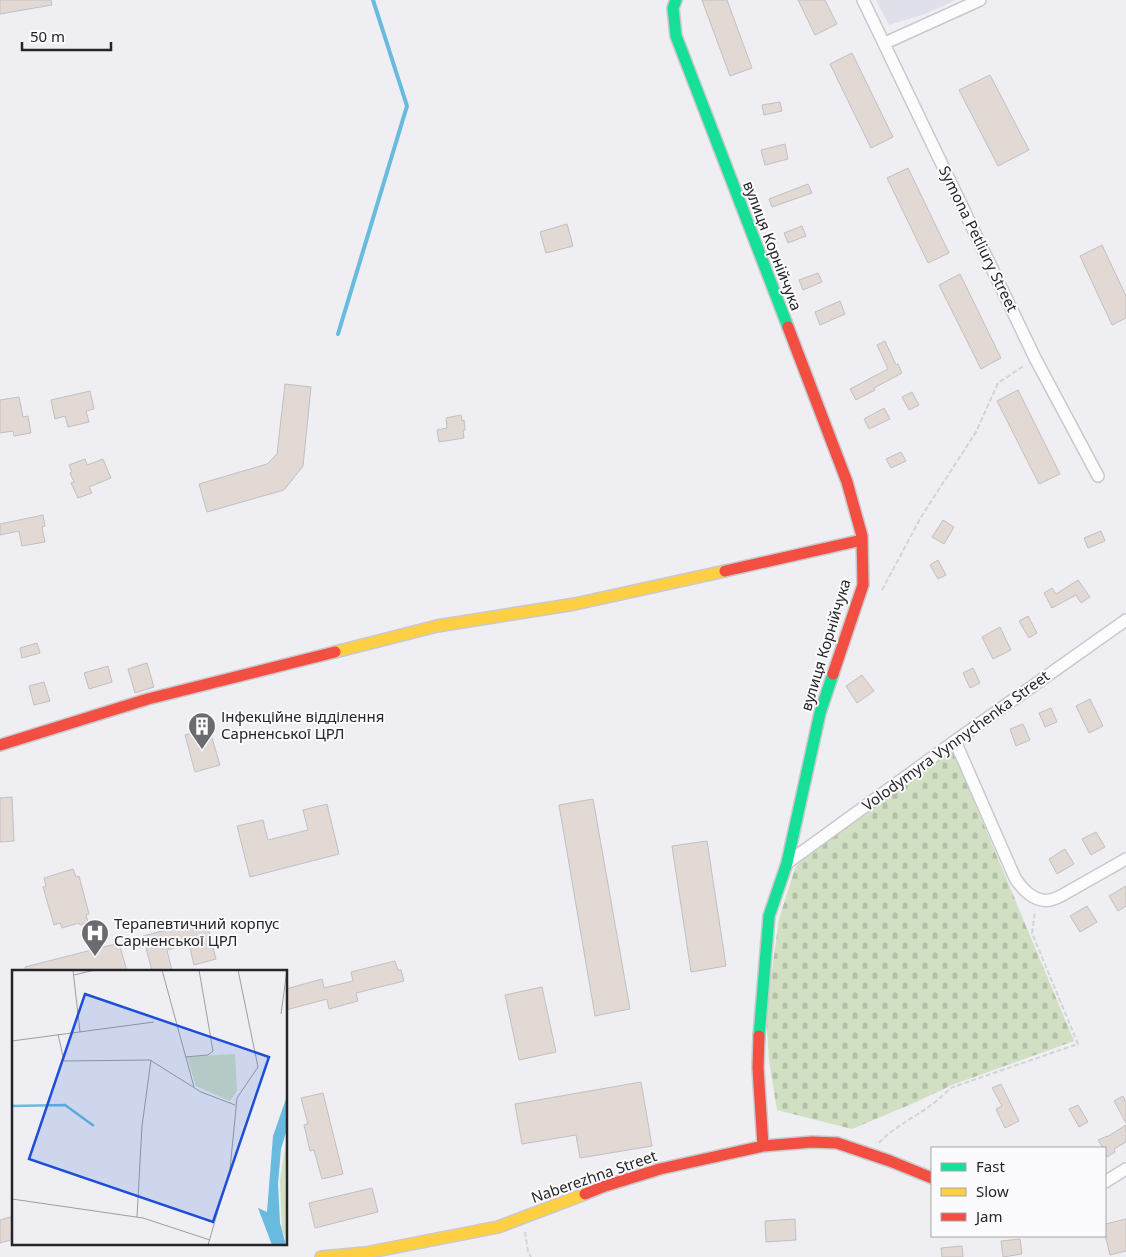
<svg xmlns="http://www.w3.org/2000/svg" width="1126" height="1257" viewBox="0 0 1126 1257" font-family="'Noto Sans',sans-serif">
<style>
.built{fill:#dfe0ea}
.cemetery{fill:url(#cemetery-stones)}
.lines{fill:none;stroke-linecap:round;stroke-linejoin:round}
.stream{stroke:#68badf;stroke-width:4}
.building{fill:#e2d8d4;stroke:#c1c0c2}
.street-casing{stroke:#c9c9cd;stroke-width:14}
.fast-casing{stroke:#c9c9cd;stroke-width:14}
.slow-casing{stroke:#c9c9cd;stroke-width:14}
.jam-casing{stroke:#c9c9cd;stroke-width:14}
.path{stroke:#d4d4d5;stroke-width:2;stroke-dasharray:5 2.5;stroke-linecap:butt}
.street{stroke:#fcfcfd;stroke-width:11}
.fast{stroke:#16e098;stroke-width:11}
.slow{stroke:#ffcf43;stroke-width:11}
.jam{stroke:#f24e42;stroke-width:11}
.labels{text-anchor:middle;stroke-width:4;stroke-linejoin:round;paint-order:stroke}
.street-label{font-size:15px;fill:#252528;stroke:#fbfbfe}
.poi-label{font-size:15px;fill:#252528;stroke:#fbfbfe;text-anchor:start}
.inset-river{fill:none;stroke:#68badf;stroke-width:2.5}
.inset-road{fill:none;stroke:#9e9ea2;stroke-width:1}
.view{fill:#1d4ed8;fill-opacity:0.15;stroke:#1d4ed8;stroke-width:2.5}
.inset-edge{fill:none;stroke:#252528;stroke-width:2.5}
</style>
<defs>
<pattern id="cemetery-stones" width="16" height="16" patternUnits="userSpaceOnUse" patternTransform="scale(1.25)"><rect width="16" height="16" fill="#d1e0c3"/><path d="M2 7V4a2 2 0 0 1 4 0v3zM10 15v-3a2 2 0 0 1 4 0v3z" fill="#b3c0a8"/></pattern>
</defs>
<rect width="100%" height="100%" fill="#eeeef3"/>
<path class="built" d="M876,0H956L925,14L889,25Z"/>
<path class="cemetery" d="M953,751L1074,1041L952,1085L914,1103L852,1129L777,1110L769,1061L766,1013L779,919L795,868L806,855Z"/>
<g class="lines">
<path class="stream" d="M338,334L407,106L373,0"/>
</g>
<path class="building" d="M0,0H51L52,5L0,14Z
M702,0H727L752,68L730,76Z
M798,0H825L837,24L815,35Z
M852,53L893,137L871,148L830,64Z
M990,75L1029,150L998,166L959,90Z
M780,102L782,111L764,115L762,105Z
M785,144L788,159L765,165L761,150Z
M908,168L949,253L928,263L887,178Z
M808,184L812,193L772,207L769,199Z
M567,224L573,246L546,253L540,232Z
M802,226L806,236L788,243L784,233Z
M1102,245L1126,296V318L1112,325L1080,256Z
M818,273L822,282L803,290L799,280Z
M960,274L1001,358L981,369L939,285Z
M840,301L845,314L820,325L815,312Z
M885,341L896,365L898,364L902,373L874,388L875,390L856,400L850,389L888,369L877,345Z
M285,384L311,387L303,466L284,490L207,512L199,484L267,464L277,454Z
M1018,390L1060,474L1039,484L997,401Z
M90,391L94,409L86,411L89,422L68,427L65,416L55,419L51,400Z
M912,392L919,405L909,410L902,397Z
M19,397L23,417L28,416L31,433L14,436L13,431L0,433V400Z
M884,408L890,419L869,429L864,419Z
M461,415L462,421L464,420L465,430H463L464,438L439,442L437,430L447,428L446,418Z
M901,452L906,461L891,468L886,459Z
M85,459L87,465L103,459L111,478L89,487L92,493L78,498L71,483L74,482L70,473L72,472L69,465Z
M43,515L45,526L42,527L45,542L22,546L19,531L0,535V524Z
M943,520L954,527L944,544L932,537Z
M1101,531L1105,541L1088,548L1084,538Z
M938,560L946,575L938,579L930,565Z
M1078,580L1090,597L1081,603L1076,595L1052,608L1044,593L1052,588L1056,594Z
M1028,616L1037,633L1029,638L1019,621Z
M1000,627L1011,650L993,659L982,637Z
M37,643L40,653L22,658L20,648Z
M147,663L154,687L135,693L128,669Z
M108,666L112,682L89,689L84,673Z
M973,668L980,683L970,688L963,673Z
M862,675L874,691L857,703L846,686Z
M44,682L50,701L34,705L29,686Z
M1090,699L1103,726L1089,733L1076,706Z
M1051,708L1057,722L1045,727L1039,713Z
M1023,724L1030,740L1016,746L1010,729Z
M209,728L220,765L195,772L185,735Z
M12,797L14,841L0,842V798Z
M593,799L630,1009L595,1016L559,805Z
M327,804L339,854L250,877L237,826L263,820L268,840L308,830L303,810Z
M1096,832L1105,847L1091,855L1082,839Z
M707,841L726,966L691,972L672,846Z
M1065,849L1074,864L1057,874L1049,859Z
M73,869L76,877L79,876L89,914L86,915L88,922L80,925L79,923L62,928L60,923L54,925L43,887L46,886L44,878Z
M1126,886V906L1118,911L1109,896Z
M1087,906L1097,922L1080,932L1070,916Z
M206,920L216,959L194,965L189,944L167,950L172,971H152L143,936Z
M119,943L127,971H25V967Z
M395,961L398,970H401L404,981L356,993L358,1001L329,1009L327,999L286,1010V989L322,979L324,988L353,981L351,972Z
M542,987L556,1052L519,1060L505,995Z
M641,1082L652,1146L580,1158L576,1135L522,1144L515,1104Z
M1001,1084L1019,1121L1005,1128L996,1109L1002,1106L992,1088Z
M323,1093L343,1174L322,1179L314,1150L310,1151L304,1125L308,1124L301,1098Z
M1123,1096L1126,1103V1123L1114,1101Z
M1078,1105L1088,1122L1079,1127L1069,1109Z
M1126,1125V1142L1114,1149L1115,1152L1107,1157L1105,1152V1148H1103L1098,1140L1107,1136V1137Z
M372,1188L378,1212L315,1228L309,1203Z
M14,1216V1239L0,1243V1220Z
M795,1219L796,1240L766,1242L765,1221Z
M1126,1219V1251L1110,1255L1105,1234V1224Z
M1020,1239L1022,1254L1003,1257L1001,1241Z
M962,1246L963,1257H942L941,1248Z"/>
<g class="lines">
<g class="street-casing">
<path id="street" d="M863,0L1035,358L1098,476
M885,43L980,0
M955,741L1015,878C1022,889 1035,903 1050,900C1058,899 1067,892 1075,888C1092,878 1109,869 1126,859
M787,863L955,741L1126,620
M1105,1182L1126,1169"/>
</g>
<g class="fast-casing">
<path id="fast" d="M676,0L673,8L676,36L788,327
M759,1036L769,916L787,863L820,713L833,674"/>
</g>
<g class="slow-casing">
<path id="slow" d="M335,652L437,626L575,604L725,571
M321,1257L365,1253L498,1227L585,1194"/>
</g>
<g class="jam-casing">
<path id="jam" d="M788,327L847,482L862,536L863,585L833,674
M725,571L862,540
M0,745L148,699L335,652
M759,1036L758,1068L763,1146
M585,1194L605,1186L660,1169L763,1146L812,1142L837,1143L890,1161L932,1178"/>
</g>
<path class="path" d="M882,590L921,517L976,432L998,383L1025,365
M879,1143C893,1127 914,1118 931,1105C939,1100 945,1092 953,1087L1078,1044L1032,933L1035,911
M525,1232L528,1251L531,1257"/>
<use href="#street" class="street"/>
<use href="#fast" class="fast"/>
<use href="#slow" class="slow"/>
<use href="#jam" class="jam"/>
</g>
<defs>
<g id="building-pin" transform="scale(1.4375)"><path d="M0 17L-7.5 6A9.5 9.5 0 1 1 7.5 6Z" fill="#6b6b6f" stroke="#fbfbfe"/><path d="M-4-6H4V6H1V3H-1V6H-4ZM-2.5-4.3h1.7v1.8h-1.7ZM.8-4.3h1.7v1.8H.8ZM-2.5-1h1.7V.8h-1.7ZM.8-1h1.7V.8H.8Z" fill="#fff"/></g>
<g id="hospital-pin" transform="scale(1.4375)"><path d="M0 17L-7.5 6A9.5 9.5 0 1 1 7.5 6Z" fill="#6b6b6f" stroke="#fbfbfe"/><path d="M-5-5h3v3.5h4V-5h3V5h-3V1.5h-4V5h-3Z" fill="#fff"/></g>
</defs>
<g fill-rule="evenodd">
<use href="#building-pin" x="202" y="726"/>
<use href="#hospital-pin" x="95" y="933"/>
</g>
<g class="labels">
<g class="street-label">
<text transform="translate(978 239) rotate(64)" y="5">Symona Petliury Street</text>
<text transform="translate(772 246) rotate(69)" y="5">вулиця Корнійчука</text>
<text transform="translate(826 645) rotate(-73)" y="5">вулиця Корнійчука</text>
<text transform="translate(956 741) rotate(-36)" y="5">Volodymyra Vynnychenka Street</text>
<text transform="translate(594 1177) rotate(-19)" y="5">Naberezhna Street</text>
</g>
<g class="poi-label">
<text x="221" y="722">Інфекційне відділення<tspan x="221" dy="17">Сарненської ЦРЛ</tspan></text>
<text x="114" y="929">Терапевтичний корпус<tspan x="114" dy="17">Сарненської ЦРЛ</tspan></text>
</g>
</g>
<g transform="translate(12 970)">
<rect width="275" height="275" fill="#eeeef3"/>
<path d="M275,166V273L270,260L268,210Z" fill="#d1e0c3"/>
<path d="M223,84L225,121L218,131L184,116L175,87Z" fill="#d1e0c3"/>
<path d="M275,126V159L269,179L266,214L268,253L274,275H260L246,238L255,242L261,166Z" fill="#68badf"/>
<path class="inset-river" d="M0,136L53,135L82,156"/>
<path class="inset-road" d="M61,0L68,62M150,0L182,117M62,5L83,0M269,44L275,0M46,64L52,91L138,90L189,122L223,135M0,71L142,52M173,87L196,85L201,81L187,0M0,229L131,248L198,270M125,247L130,156L139,90M196,275L218,199L225,128L246,97L226,0"/>
<path class="view" d="M73,24L257,87L201,252L17,189Z"/>
<rect width="275" height="275" class="inset-edge"/>
</g>
<rect x="931" y="1147" width="175" height="90" fill="#fbfbfe" stroke="#a5a5a8"/>
<rect x="941" y="1163" width="25" height="8" fill="#16e098" stroke="#a5a5a8"/>
<text x="976" y="1172" font-size="15" fill="#252528">Fast</text>
<rect x="941" y="1188" width="25" height="8" fill="#ffcf43" stroke="#a5a5a8"/>
<text x="976" y="1197" font-size="15" fill="#252528">Slow</text>
<rect x="941" y="1213" width="25" height="8" fill="#f24e42" stroke="#a5a5a8"/>
<text x="976" y="1222" font-size="15" fill="#252528">Jam</text>
<path d="M22 42v8h89v-8" fill="none" stroke="#252528" stroke-width="2.5"/>
<text x="30" y="42" font-size="15" fill="#252528" stroke="#fbfbfe" stroke-width="4" paint-order="stroke">50 m</text>
</svg>
